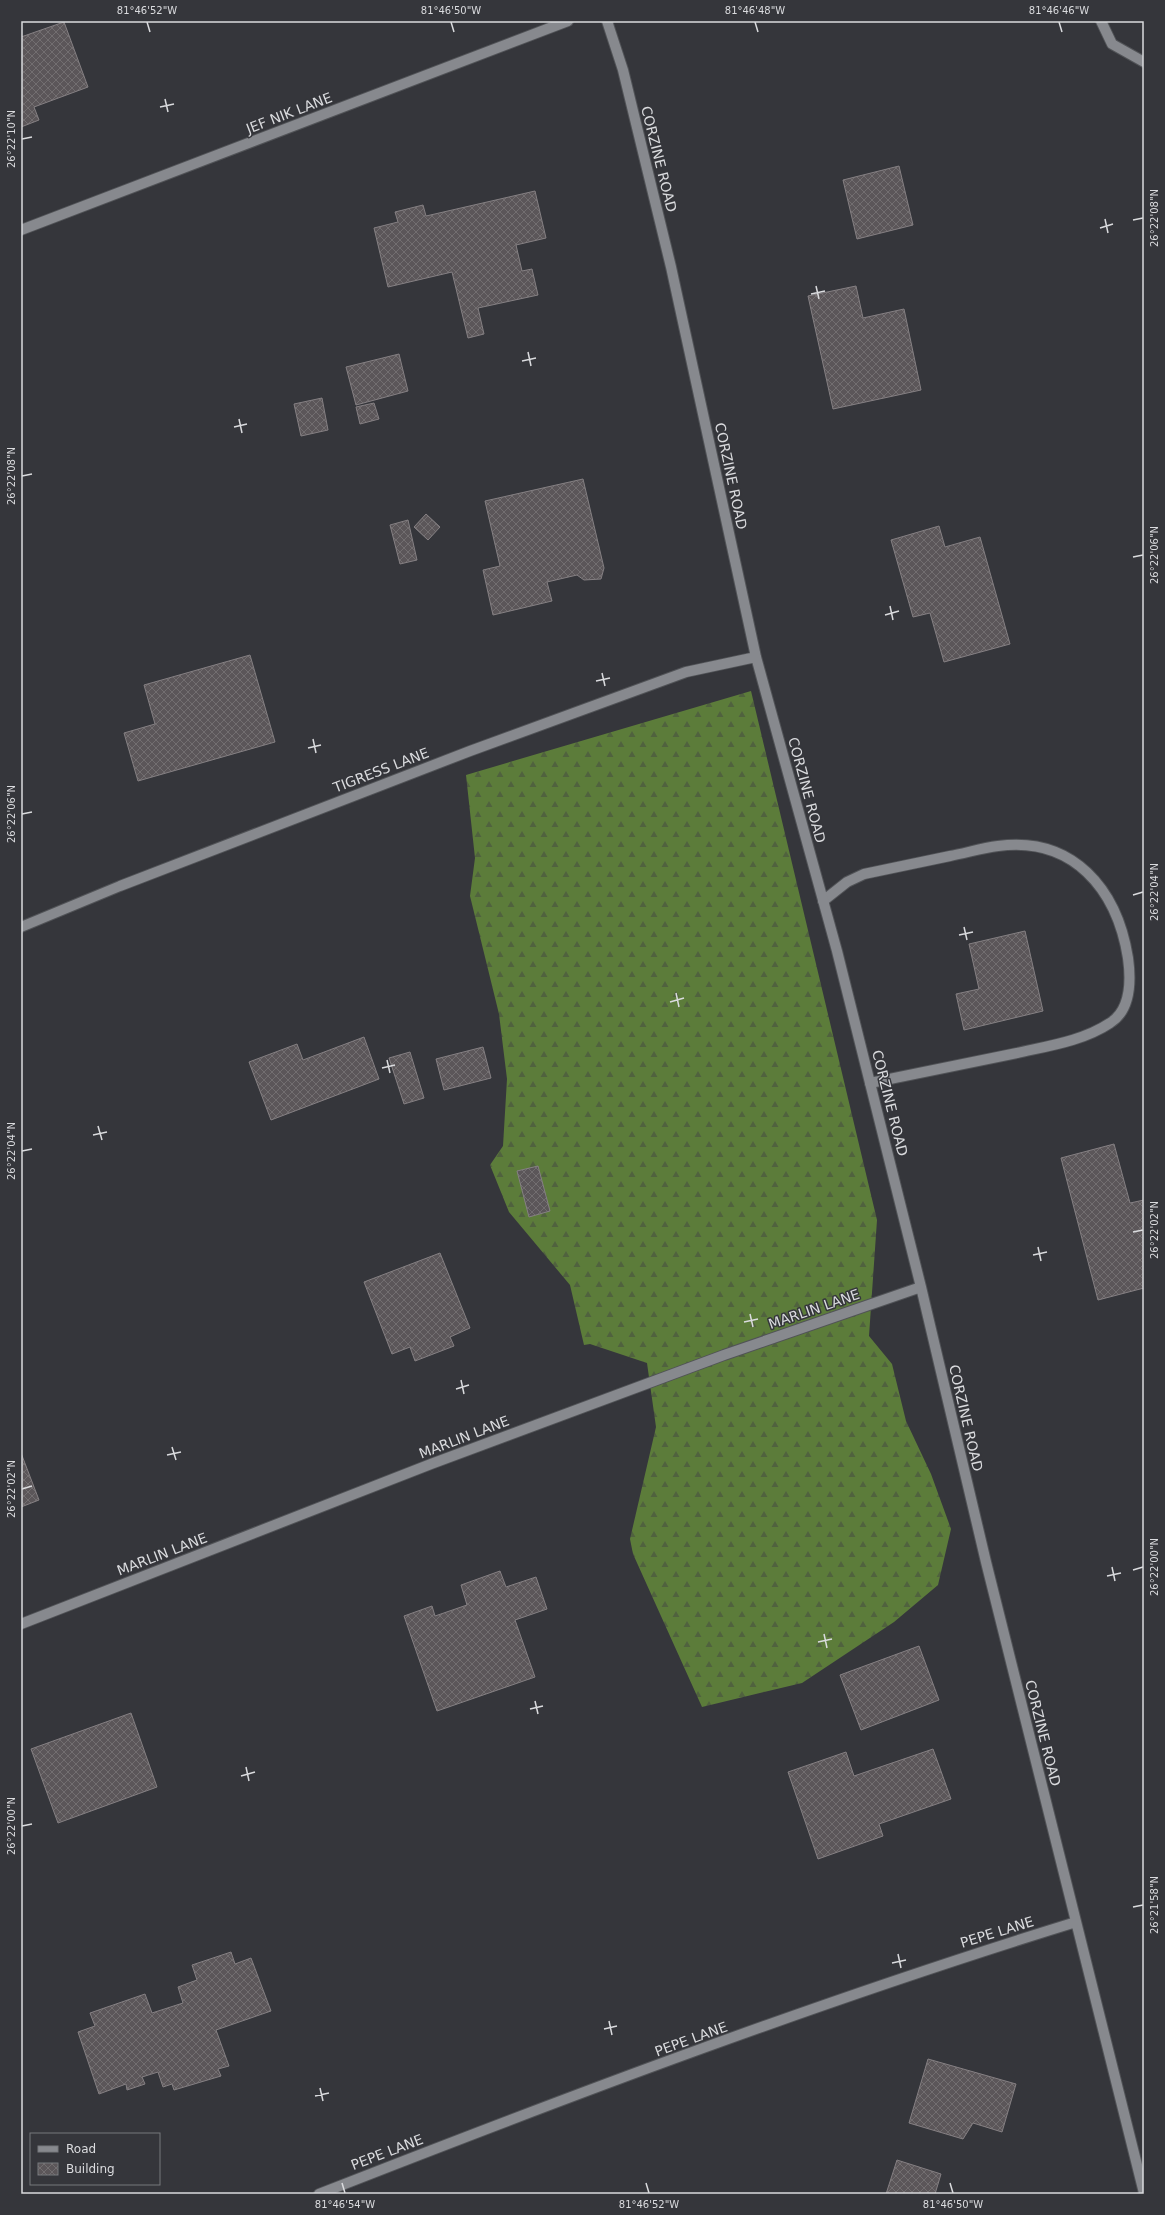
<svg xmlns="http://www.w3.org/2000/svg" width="1165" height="2215" viewBox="0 0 1165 2215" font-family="'DejaVu Sans',sans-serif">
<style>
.forest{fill:url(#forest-firs)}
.building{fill:url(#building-cross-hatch);stroke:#858083}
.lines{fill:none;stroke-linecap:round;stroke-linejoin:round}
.lane-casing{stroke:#515357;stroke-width:12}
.street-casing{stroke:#515357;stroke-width:12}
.lane{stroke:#87898e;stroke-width:10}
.street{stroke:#87898e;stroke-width:10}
.ticks{fill:none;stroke:#dadbde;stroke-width:1.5}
.labels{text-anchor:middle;stroke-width:3;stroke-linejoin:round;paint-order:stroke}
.street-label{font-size:14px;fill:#dadbde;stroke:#35363b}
.neatline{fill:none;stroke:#dadbde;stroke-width:1.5}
.ticks-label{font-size:10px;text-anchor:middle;fill:#dadbde}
</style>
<defs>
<pattern id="forest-firs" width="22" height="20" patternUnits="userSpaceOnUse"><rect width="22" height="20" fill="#5c7c3a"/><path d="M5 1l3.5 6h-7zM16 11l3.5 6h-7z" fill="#50623e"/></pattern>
<pattern id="building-cross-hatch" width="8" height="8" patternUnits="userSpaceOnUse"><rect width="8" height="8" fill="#5b5659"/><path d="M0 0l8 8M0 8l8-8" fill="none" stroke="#726e70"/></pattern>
</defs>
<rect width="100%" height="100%" fill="#35363b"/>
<path class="forest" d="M751,691L877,1220L869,1336L892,1364L906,1421L931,1474L951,1529L938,1585L894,1622L802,1683L702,1707L633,1554L630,1539L656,1427L647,1363L590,1344L584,1345L570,1285L509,1212L490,1165L503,1146L507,1079L499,1014L470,896L475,858L466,775Z"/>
<path class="building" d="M64,22L88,87L34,107L39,120L21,127V37Z
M899,166L913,225L857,239L843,180Z
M535,191L546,238L516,245L522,271L532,269L538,295L478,308L484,334L468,338L452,272L388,287L374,228L398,222L395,212L423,205L426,216Z
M856,286L863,318L904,309L921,390L833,409L808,296Z
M399,354L408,391L356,405L346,367Z
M322,398L328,430L301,436L294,404Z
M374,403L379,419L360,424L356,407Z
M583,479L604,568L601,579L584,580L577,575L547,582L552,601L493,615L483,570L500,566L485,501Z
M426,514L440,527L428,540L414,527Z
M408,520L417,560L400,564L390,525Z
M939,526L945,547L980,537L1010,644L944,662L930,613L913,617L891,540Z
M250,655L275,742L138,781L124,733L155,724L144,685Z
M1025,931L1043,1011L964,1030L956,994L979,989L969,944Z
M364,1037L379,1079L271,1120L249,1062L297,1044L303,1060Z
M483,1047L491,1078L444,1090L436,1059Z
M410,1052L424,1098L404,1104L389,1058Z
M1114,1144L1130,1203L1144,1200V1288L1098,1300L1061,1158Z
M538,1166L550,1211L529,1217L517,1171Z
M440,1253L470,1328L450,1337L454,1346L415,1361L410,1347L392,1354L364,1282Z
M21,1453L39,1500L21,1507Z
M500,1571L506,1587L536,1577L547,1609L515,1620L535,1677L437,1711L404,1616L432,1606L435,1616L467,1605L461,1585Z
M919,1646L939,1700L861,1730L840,1675Z
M131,1713L157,1787L58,1823L31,1749Z
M933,1749L951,1799L879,1824L883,1836L818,1859L788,1772L846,1752L854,1776Z
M231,1952L235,1964L251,1958L271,2011L216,2030L229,2066L218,2069L221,2076L174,2090L172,2084L163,2087L158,2072L142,2077L145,2084L127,2090L126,2084L99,2094L78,2032L95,2026L90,2013L145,1994L152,2013L183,2003L178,1987L197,1980L192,1965Z
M928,2059L1016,2084L1002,2132L973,2123L963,2139L909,2123Z
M897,2160L941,2174L935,2194H886Z"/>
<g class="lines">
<g class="lane-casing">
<path id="lane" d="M823,901L847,882L864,874C893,868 921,862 950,856C966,853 982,848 998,846C1073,836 1117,889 1128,958C1131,980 1131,1010 1110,1023C1083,1041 1048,1046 1017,1053C968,1063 919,1073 870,1083"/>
</g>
<g class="street-casing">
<path id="street" d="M607,21L623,70L671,267L756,657L837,951L921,1287L986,1562L1144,2193
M1101,21L1112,44L1144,62
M21,230L568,21
M21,927L120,886L470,751L686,672L756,657
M21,1624L431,1464L724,1355L921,1287
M319,2194C569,2096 820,2001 1076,1922"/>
</g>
<use href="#lane" class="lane"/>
<use href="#street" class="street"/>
</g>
<path class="ticks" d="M147,22L150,32M451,22L454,32M755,22L758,32M1059,22L1062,32M165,99L168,112M160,107L174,104M22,139L32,137M1105,219L1108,233M1133,220L1143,218M1100,228L1113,224M816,286L819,299M811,294L825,291M528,352L531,366M522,361L536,358M239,419L242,433M234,427L247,424M22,476L32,474M1133,557L1143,555M890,606L893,620M885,615L899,611M602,673L605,686M596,681L610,678M313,739L316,753M308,748L321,745M22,814L32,812M1133,895L1143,892M964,927L967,940M959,935L973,932M676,993L679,1007M670,1002L684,998M387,1060L390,1073M382,1068L395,1065M98,1126L102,1140M93,1135L107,1132M22,1151L32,1149M1133,1232L1143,1230M1038,1247L1041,1261M1033,1255L1047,1252M750,1314L753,1327M744,1322L758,1319M461,1380L464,1394M456,1389L469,1385M172,1447L176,1460M167,1455L181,1452M22,1489L32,1486M1112,1567L1115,1581M1133,1570L1143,1567M1107,1576L1121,1573M824,1634L827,1648M818,1642L832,1639M535,1701L538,1714M530,1709L543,1706M246,1767L249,1781M241,1776L255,1772M22,1826L32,1824M1133,1907L1143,1905M898,1954L901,1968M892,1963L906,1960M609,2021L612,2035M604,2029L617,2026M320,2088L323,2101M315,2096L329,2093M342,2183L345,2193M646,2183L649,2193M950,2183L953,2193"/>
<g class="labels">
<g class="street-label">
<text transform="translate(289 113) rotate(-21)" y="5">JEF NIK LANE</text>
<text transform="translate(659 159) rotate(76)" y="5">CORZINE ROAD</text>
<text transform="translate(731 476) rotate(78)" y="5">CORZINE ROAD</text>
<text transform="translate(381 770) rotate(-21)" y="5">TIGRESS LANE</text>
<text transform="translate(807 790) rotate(75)" y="5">CORZINE ROAD</text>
<text transform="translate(890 1103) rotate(76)" y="5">CORZINE ROAD</text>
<text transform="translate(814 1309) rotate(-19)" y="5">MARLIN LANE</text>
<text transform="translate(966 1418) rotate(77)" y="5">CORZINE ROAD</text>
<text transform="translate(464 1437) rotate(-21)" y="5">MARLIN LANE</text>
<text transform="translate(162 1554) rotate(-21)" y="5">MARLIN LANE</text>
<text transform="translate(1043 1733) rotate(76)" y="5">CORZINE ROAD</text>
<text transform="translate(997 1932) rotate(-17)" y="5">PEPE LANE</text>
<text transform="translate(691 2039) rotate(-20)" y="5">PEPE LANE</text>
<text transform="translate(387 2152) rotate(-21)" y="5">PEPE LANE</text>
</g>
</g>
<rect width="1165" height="2215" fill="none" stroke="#35363b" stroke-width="44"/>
<rect x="30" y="2133" width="130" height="52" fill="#35363b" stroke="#77787c"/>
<rect x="38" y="2146" width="20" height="6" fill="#87898e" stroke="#77787c"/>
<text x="66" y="2153" font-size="12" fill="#dadbde">Road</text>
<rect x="38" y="2163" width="20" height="12" fill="url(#building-cross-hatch)" stroke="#77787c"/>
<text x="66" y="2173" font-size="12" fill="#dadbde">Building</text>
<rect x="22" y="22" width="1121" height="2171" class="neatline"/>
<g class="ticks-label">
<text x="147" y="14">81°46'52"W</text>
<text x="451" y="14">81°46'50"W</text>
<text x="755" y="14">81°46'48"W</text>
<text x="1059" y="14">81°46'46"W</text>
<text transform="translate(11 139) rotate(-90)" y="4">26°22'10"N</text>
<text transform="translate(1154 218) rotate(-90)" y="4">26°22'08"N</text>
<text transform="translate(11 476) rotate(-90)" y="4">26°22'08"N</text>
<text transform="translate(1154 555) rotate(-90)" y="4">26°22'06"N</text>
<text transform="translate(11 814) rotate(-90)" y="4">26°22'06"N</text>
<text transform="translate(1154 892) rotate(-90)" y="4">26°22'04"N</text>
<text transform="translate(11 1151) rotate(-90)" y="4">26°22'04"N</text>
<text transform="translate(1154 1230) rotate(-90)" y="4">26°22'02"N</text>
<text transform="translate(11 1489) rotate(-90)" y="4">26°22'02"N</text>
<text transform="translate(1154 1567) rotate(-90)" y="4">26°22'00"N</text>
<text transform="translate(11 1826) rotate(-90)" y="4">26°22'00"N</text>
<text transform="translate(1154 1905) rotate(-90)" y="4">26°21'58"N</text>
<text x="345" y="2208">81°46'54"W</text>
<text x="649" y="2208">81°46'52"W</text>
<text x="953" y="2208">81°46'50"W</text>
</g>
</svg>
